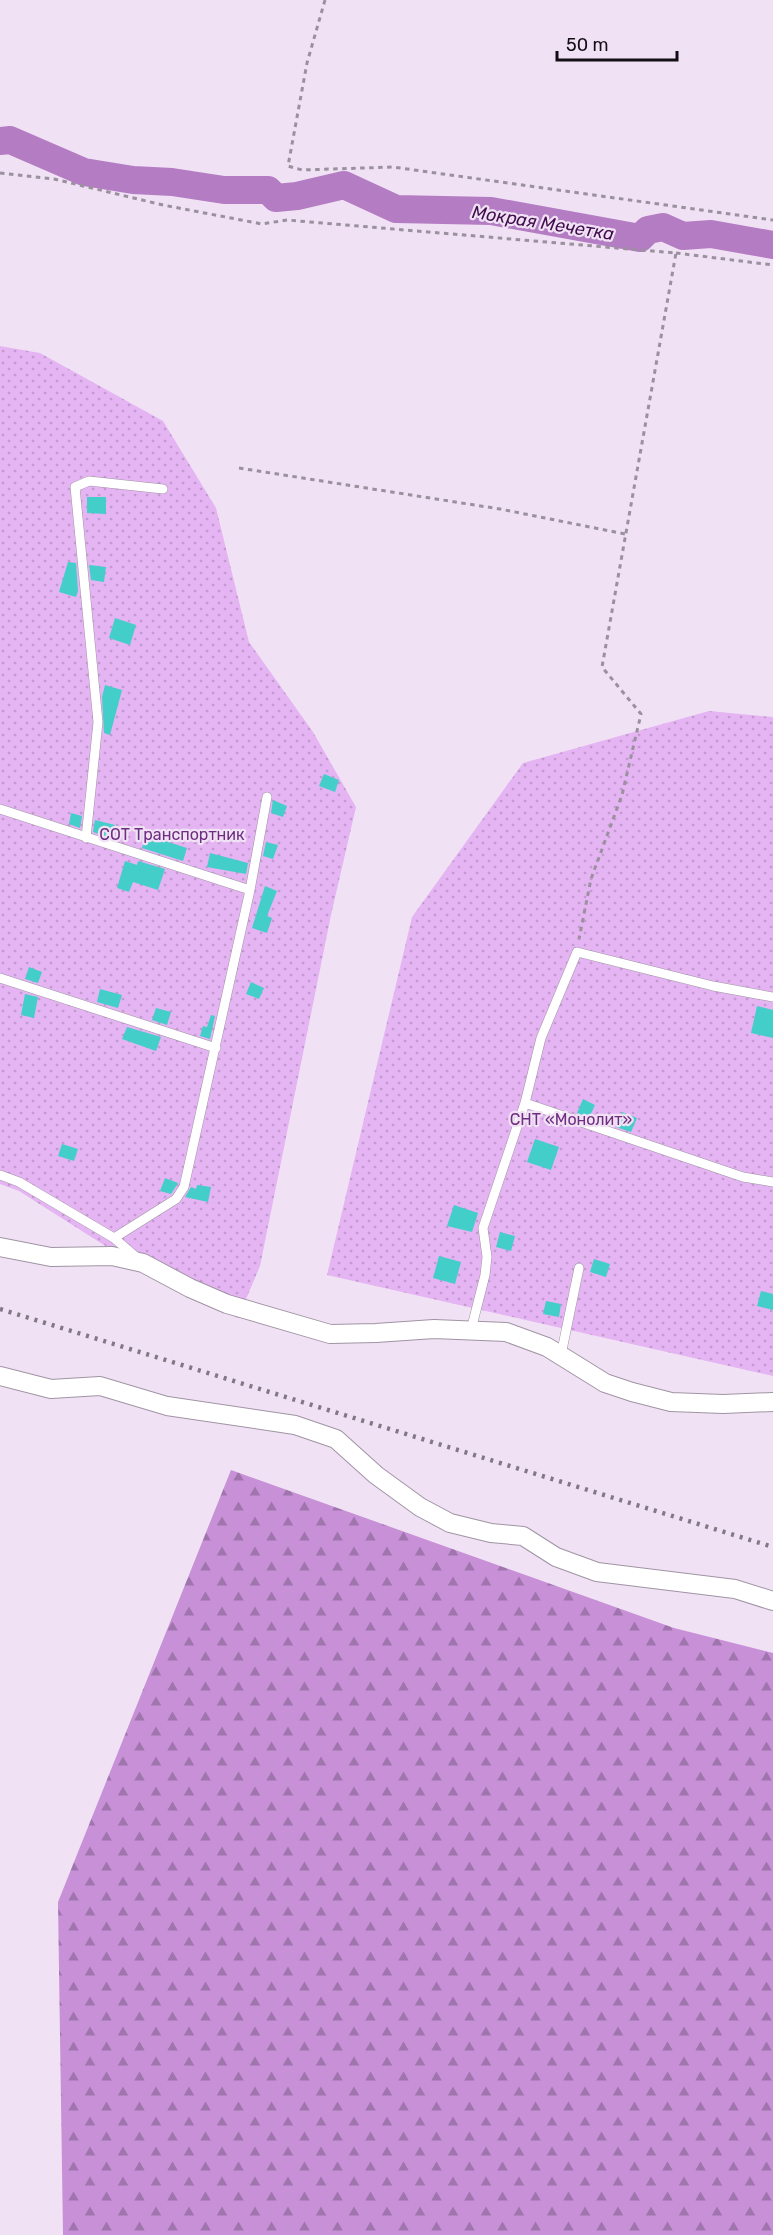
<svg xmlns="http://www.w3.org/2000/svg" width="773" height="2235" viewBox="0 0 773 2235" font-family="Rubik,sans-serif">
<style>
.forest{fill:url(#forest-firs)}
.park{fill:url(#park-dots)}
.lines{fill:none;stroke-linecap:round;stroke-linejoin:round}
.river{stroke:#b47dc3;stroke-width:28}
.building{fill:#43cec9}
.service-casing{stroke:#a094a4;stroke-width:10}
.minor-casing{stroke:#a094a4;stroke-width:20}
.path{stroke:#9b919e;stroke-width:3;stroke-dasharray:4.5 4.5;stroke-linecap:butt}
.service{stroke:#fff;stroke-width:9}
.minor{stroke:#fff;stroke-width:18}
.rail{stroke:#817884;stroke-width:4.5;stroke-dasharray:3 6;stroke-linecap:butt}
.labels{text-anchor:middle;stroke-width:4.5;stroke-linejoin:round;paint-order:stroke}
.park-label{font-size:16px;fill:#6f2d81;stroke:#f0e2f4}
.water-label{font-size:18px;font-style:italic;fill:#410d4d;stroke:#f0e2f4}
</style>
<defs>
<pattern id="forest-firs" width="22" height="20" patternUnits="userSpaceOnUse" patternTransform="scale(1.5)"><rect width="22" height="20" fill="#c790d7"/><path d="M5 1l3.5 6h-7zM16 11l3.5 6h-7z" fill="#a074ad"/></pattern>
<pattern id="park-dots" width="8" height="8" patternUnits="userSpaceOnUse" patternTransform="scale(1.5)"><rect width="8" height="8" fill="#e5b4f3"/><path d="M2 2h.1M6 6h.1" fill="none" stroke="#c39acf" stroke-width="1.8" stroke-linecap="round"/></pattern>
</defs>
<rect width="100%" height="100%" fill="#f0e2f4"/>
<path class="forest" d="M231,1470L674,1628L773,1653V2235H63L58,1902Z"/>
<path class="park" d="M0,346L40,353L163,421L216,508L249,642L313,732L356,807L331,915L260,1266L238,1318L181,1294L19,1191L0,1184Z
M709,711L773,717V1376L327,1275L412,917L523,763Z"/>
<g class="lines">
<path class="river" d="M0,141L10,140L84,172L133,180L172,182L224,190H268L276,198L297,196L344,185L396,209L491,211L640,238L648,230L663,227L683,236L711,234L773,245"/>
</g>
<path class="building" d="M87,497H106V514L87,513Z
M68,562L76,563L78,591L76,597L59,592Z
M89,565L106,567L104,582L91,580Z
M115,618L136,625L130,645L109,638Z
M105,685L122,690L110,735L104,733L102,697Z
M324,774L339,780L335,792L319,786Z
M273,800L287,806L283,817L271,813Z
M71,813L82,816L80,828L69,824Z
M95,820L115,825L111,838L93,832Z
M147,832L163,836L162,840L187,848L183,861L142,848Z
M266,842L278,845L273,859L263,856Z
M210,853L248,863L246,874L207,867Z
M125,861L137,865L138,861L165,869L158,890L133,882L129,892L117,888Z
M265,886L277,891L267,916L272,918L267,933L252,928Z
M29,967L42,972L38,983L25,979Z
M251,982L264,988L259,999L246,994Z
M100,989L122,995L118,1008L97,1002Z
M25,994L38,997L34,1018L21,1015Z
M757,1006L773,1010V1038L751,1033Z
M156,1008L171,1012L167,1025L152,1020Z
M211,1015L215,1016L210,1039L200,1036L203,1026L207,1027Z
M127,1027L161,1037L156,1051L122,1039Z
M583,1099L595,1105L589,1118L577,1113Z
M622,1112L637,1118L631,1132L616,1127Z
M535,1139L559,1147L551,1170L527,1162Z
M62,1144L78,1149L74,1161L58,1156Z
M165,1178L178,1183L171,1194L160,1191Z
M197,1185L211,1187L208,1202L185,1197L191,1187L196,1189Z
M454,1205L478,1213L472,1232L447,1226Z
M500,1232L515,1236L511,1251L496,1247Z
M439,1256L461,1262L455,1284L433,1278Z
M594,1259L610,1264L606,1277L590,1272Z
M761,1291L773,1294V1310L757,1306Z
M546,1301L561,1304L559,1317L543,1314Z"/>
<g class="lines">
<g class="service-casing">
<path id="service" d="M0,809L250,890
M86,838L98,722L75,487L89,481L163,489
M0,978L216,1048
M525,1103L743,1177L773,1182
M0,1175L19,1182L114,1238L136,1257
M114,1238L176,1199L184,1187L250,890L267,797
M471,1330L485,1275L487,1257L483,1228L525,1103L541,1038L577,952L713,986L773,997
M561,1355L579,1268"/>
</g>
<g class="minor-casing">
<path id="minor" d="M0,1247L51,1257L112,1256L143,1263L190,1288L227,1304L330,1334L376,1333L434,1329L506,1332L547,1347L605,1383L632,1392L671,1402L723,1404L773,1402
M0,1376L51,1389L100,1386L167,1406L295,1425L336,1439L376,1475L420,1507L450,1523L491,1533L523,1536L556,1557L597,1572L735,1589L773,1601"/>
</g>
<path class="path" d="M325,0L307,63L288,166L302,170L393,167L773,220
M0,173L54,179L163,205L262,224L287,220L676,253L602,667L641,714L622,795L591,879L579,939
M676,253L773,265
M239,468L500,509L625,534"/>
<use href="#service" class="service"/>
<use href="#minor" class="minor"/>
<path class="rail" d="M0,1309L773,1547"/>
</g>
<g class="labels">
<g class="park-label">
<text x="172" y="840">СОТ Транспортник</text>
<text x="571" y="1125">СНТ «Монолит»</text>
</g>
<g class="water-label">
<text transform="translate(543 223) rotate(9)" y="6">Мокрая Мечетка</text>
</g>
</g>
<path d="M557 51v9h120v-9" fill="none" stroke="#120e14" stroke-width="3"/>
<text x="566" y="51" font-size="18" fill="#120e14" stroke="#f0e2f4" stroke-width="4.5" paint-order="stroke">50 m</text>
</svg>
